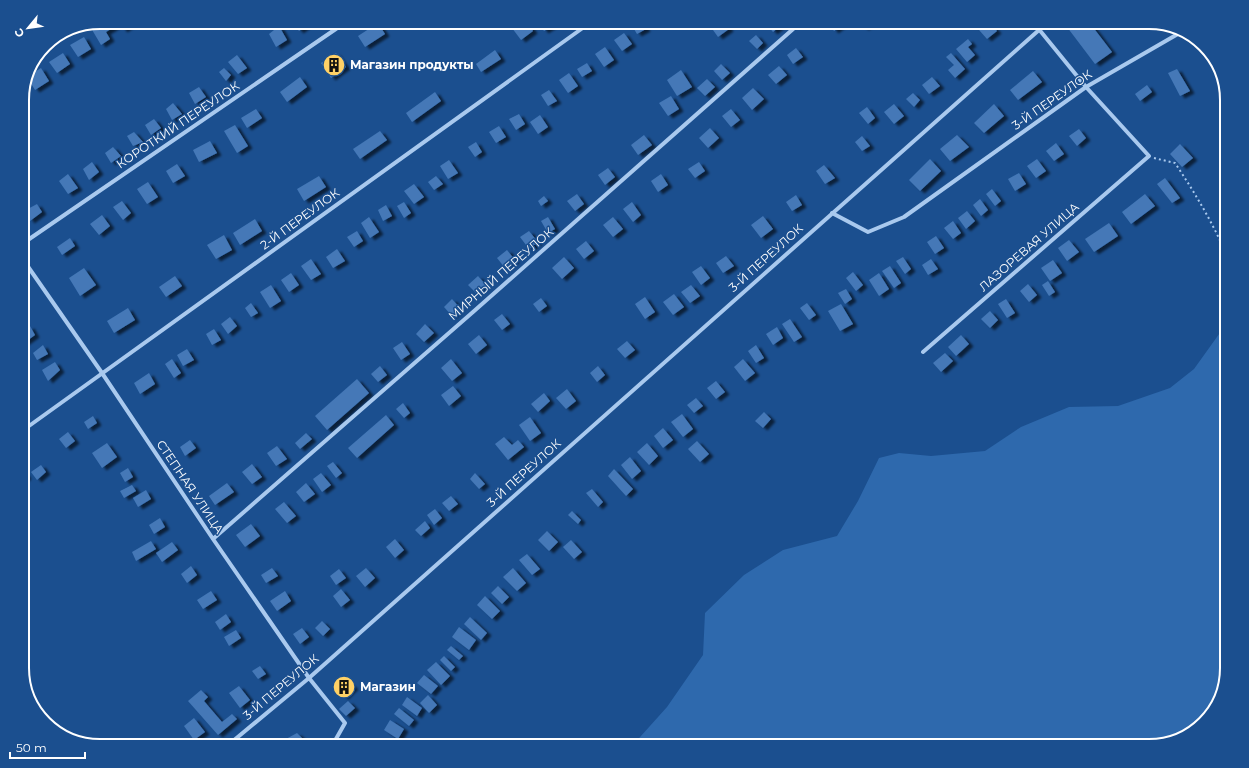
<svg xmlns="http://www.w3.org/2000/svg" width="1249" height="768" viewBox="0 0 1249 768" font-family="Montserrat,sans-serif">
<style>
.green{fill:#2e69ad}
.building{fill:#4478b7;filter:url(#shadow)}
.lines{fill:none;stroke-linecap:round;stroke-linejoin:round}
.path{stroke:#a9c9ee;stroke-width:2;stroke-dasharray:2 3;stroke-linecap:butt}
.lane{stroke:#a9c9ee;stroke-width:3}
.street{stroke:#a9c9ee;stroke-width:4}
.labels{text-anchor:middle;stroke-width:3;stroke-linejoin:round;paint-order:stroke}
.poi-label{font-size:12px;font-weight:bold;fill:#fff;stroke:#1b4f8f;text-anchor:start}
.street-label{font-size:12px;fill:#fff;stroke:#1b4f8f}
.rim{fill:none;stroke:#fff;stroke-width:2}
</style>
<defs>
<filter id="shadow"><feDropShadow dx="4.5" dy="2.5" stdDeviation="1" flood-color="#0009"/></filter>
</defs>
<rect width="100%" height="100%" fill="#1b4f8f"/>
<path class="green" d="M1227,323V668L1216,707L1188,736L1149,746H632L667,707L703,655L705,613L744,575L783,550L837,536L858,501L879,458L899,453L931,456L985,451L1021,427L1069,407L1118,406L1170,388L1194,369Z"/>
<path class="building" d="M100,22H132L133,23L123,30L119,24L106,32L110,39L101,45L91,28Z
M292,22H311L299,31Z
M511,22H527L533,31L521,40L509,24Z
M538,22H558L544,31Z
M635,22H642L646,29L637,34L631,24Z
M725,22L729,29L718,37L713,30Z
M770,22H777L780,26L773,32L767,25Z
M828,22H842L843,24L834,31Z
M860,22H873L864,28Z
M972,22H989L997,31L987,39Z
M1075,22H1089L1112,52L1095,64L1067,27Z
M378,23L385,34L365,47L358,36Z
M279,26L287,40L276,47L269,34Z
M624,33L632,44L622,51L614,40Z
M756,35L763,43L757,49L749,41Z
M84,37L91,49L78,57L70,45Z
M968,39L972,44L968,47L975,55L967,62L956,49Z
M605,47L614,60L604,67L595,54Z
M796,48L803,57L793,64L787,55Z
M495,50L501,59L481,72L476,64Z
M63,53L70,64L57,73L49,62Z
M336,53L346,67L331,78L321,63Z
M951,53L965,69L955,78L948,70L954,65L946,57Z
M237,55L247,68L238,74L228,62Z
M587,63L592,71L582,77L577,69Z
M721,64L730,73L722,80L714,71Z
M779,66L787,75L776,84L768,75Z
M41,68L49,81L35,90L27,77Z
M224,68L231,75L226,81L219,72Z
M1177,69L1190,91L1180,96L1168,73Z
M681,70L692,87L677,96L667,80Z
M1033,71L1042,82L1018,100L1010,90Z
M569,73L578,86L568,93L559,80Z
M300,77L307,87L287,102L280,92Z
M932,77L940,86L929,94L922,85Z
M707,79L715,87L705,96L697,88Z
M1147,85L1152,92L1140,101L1135,94Z
M199,87L206,97L195,104L189,93Z
M753,88L764,99L752,110L742,98Z
M549,90L557,101L548,106L541,95Z
M435,92L441,101L412,122L406,113Z
M913,93L920,100L914,107L906,99Z
M671,96L679,109L668,116L659,103Z
M173,103L182,114L172,120L166,109Z
M894,104L904,116L894,124L884,112Z
M994,104L1004,116L984,133L974,123Z
M867,107L875,118L868,124L859,113Z
M256,109L262,118L247,128L241,118Z
M731,109L740,120L731,127L722,116Z
M519,114L525,124L516,130L509,119Z
M540,115L548,127L538,134L530,122Z
M154,119L161,128L151,135L145,125Z
M235,125L248,146L237,153L224,131Z
M499,126L506,137L496,143L489,132Z
M710,128L719,138L708,148L699,138Z
M1079,129L1086,138L1077,146L1069,136Z
M380,131L387,140L360,159L353,149Z
M134,132L143,142L133,146L127,136Z
M644,135L652,145L638,155L631,145Z
M957,135L969,147L950,161L940,149Z
M862,136L870,146L862,151L855,142Z
M210,141L217,153L199,162L193,150Z
M476,142L482,152L475,157L468,147Z
M1056,143L1064,154L1054,161L1046,151Z
M1180,144L1193,158L1182,167L1170,154Z
M113,147L121,156L111,163L105,153Z
M930,159L941,171L920,191L909,180Z
M1037,159L1046,171L1036,178L1027,166Z
M449,160L458,173L448,179L440,166Z
M92,162L99,172L89,180L83,169Z
M699,162L705,171L695,178L688,169Z
M177,164L185,176L173,183L166,171Z
M824,165L835,178L825,184L816,171Z
M608,168L615,177L605,185L598,175Z
M1019,173L1026,184L1015,191L1008,179Z
M68,174L78,188L68,194L59,181Z
M661,174L668,185L658,192L651,181Z
M319,176L326,187L304,201L297,189Z
M436,176L443,184L434,190L428,182Z
M1165,178L1180,198L1172,203L1157,184Z
M148,182L158,197L147,204L137,189Z
M414,184L424,197L414,204L404,191Z
M992,189L1001,201L995,206L986,194Z
M577,194L584,204L575,211L567,201Z
M1145,194L1155,206L1131,224L1122,212Z
M796,195L802,205L792,211L786,202Z
M544,196L548,201L541,206L538,201Z
M980,199L988,210L981,216L973,205Z
M122,201L131,213L123,220L113,207Z
M404,202L411,213L404,218L397,206Z
M632,202L641,215L633,222L623,209Z
M37,204L42,212L30,221L24,211Z
M386,205L392,216L383,221L378,210Z
M967,211L975,221L966,229L958,218Z
M102,215L110,226L99,235L90,224Z
M763,216L773,229L761,238L751,225Z
M369,217L379,232L370,238L361,223Z
M548,217L555,229L548,233L541,221Z
M613,217L623,229L613,237L603,225Z
M255,219L262,231L240,245L233,233Z
M953,221L961,233L953,239L944,228Z
M1109,223L1118,236L1094,252L1085,239Z
M357,231L363,241L354,247L347,237Z
M529,231L538,242L529,249L520,237Z
M224,235L232,250L216,259L207,245Z
M936,236L944,248L935,254L927,242Z
M70,238L75,246L62,255L57,247Z
M1069,240L1079,252L1067,261L1058,248Z
M586,241L594,251L584,259L576,249Z
M337,249L345,261L333,268L326,257Z
M507,250L515,260L505,268L497,258Z
M726,256L734,266L723,273L716,263Z
M564,257L574,268L562,279L552,268Z
M903,257L911,269L905,274L896,261Z
M311,259L321,274L311,280L301,266Z
M931,259L938,269L928,275L922,265Z
M1053,260L1062,273L1050,281L1041,268Z
M701,266L710,278L701,285L692,272Z
M890,266L901,283L894,288L882,271Z
M84,268L96,285L80,296L69,278Z
M853,272L863,285L856,291L846,278Z
M291,273L299,285L289,292L281,280Z
M879,273L889,289L879,296L869,280Z
M175,276L182,286L166,297L159,287Z
M478,276L486,285L476,293L468,285Z
M1048,281L1055,292L1049,296L1042,285Z
M1028,284L1037,295L1029,302L1020,291Z
M271,285L281,301L270,308L260,292Z
M691,285L700,296L690,303L681,292Z
M846,289L852,299L845,304L838,293Z
M674,294L684,307L673,315L663,302Z
M645,297L655,312L645,319L635,304Z
M541,298L547,306L539,312L533,304Z
M452,299L460,308L452,316L444,307Z
M1006,299L1015,313L1007,318L998,304Z
M251,303L258,313L251,317L245,308Z
M807,303L816,315L809,320L800,308Z
M841,304L853,324L840,331L828,311Z
M128,308L135,320L114,333L107,321Z
M990,311L998,320L990,328L981,319Z
M502,314L510,324L502,330L494,320Z
M230,317L237,326L228,334L221,324Z
M790,319L802,337L794,342L782,324Z
M425,324L434,333L424,342L416,334Z
M30,326L35,335L24,343L22,340V331Z
M777,327L783,338L773,345L766,334Z
M214,329L221,340L212,345L206,334Z
M479,335L487,345L476,354L468,344Z
M961,335L969,344L956,356L948,347Z
M627,341L635,350L625,358L617,349Z
M402,342L410,354L401,360L393,348Z
M43,345L48,354L37,360L33,353Z
M756,345L764,358L756,363L748,351Z
M187,349L194,360L183,366L177,355Z
M945,353L953,361L941,372L933,363Z
M172,359L181,373L174,378L165,364Z
M451,359L462,373L452,381L441,368Z
M743,359L755,373L745,381L734,367Z
M55,362L60,370L48,381L42,370Z
M380,366L387,375L378,382L371,374Z
M598,366L605,375L597,382L590,373Z
M149,373L155,384L140,394L134,383Z
M357,379L369,393L327,430L315,416Z
M716,381L725,392L716,399L707,388Z
M453,386L461,396L449,406L441,395Z
M567,389L576,401L566,409L556,398Z
M544,393L550,401L538,412L531,404Z
M696,398L703,406L694,413L687,405Z
M403,403L410,413L404,418L396,409Z
M764,412L771,419L763,428L755,421Z
M682,414L693,429L683,437L671,422Z
M386,415L394,425L357,458L348,448Z
M93,416L97,423L88,429L84,422Z
M530,417L541,433L530,441L519,425Z
M663,428L673,440L663,448L654,436Z
M68,432L75,441L66,448L59,439Z
M306,433L312,439L300,449L295,443Z
M504,437L512,445L518,440L524,447L508,460L495,444Z
M190,440L196,448L185,456L180,447Z
M697,441L709,454L700,462L688,449Z
M107,443L117,457L102,468L92,453Z
M647,443L658,456L649,465L637,452Z
M277,446L287,459L276,466L267,453Z
M630,457L641,471L632,479L621,465Z
M333,462L342,473L336,478L327,466Z
M252,464L262,477L252,484L242,472Z
M41,465L46,472L37,480L31,472Z
M128,468L133,477L125,482L120,473Z
M22,469L27,477L22,480Z
M614,469L633,489L626,496L608,476Z
M321,473L331,485L322,492L313,479Z
M475,473L485,484L479,489L470,479Z
M227,483L234,492L215,505L209,496Z
M306,483L315,494L304,502L296,492Z
M132,485L136,491L124,498L120,491Z
M592,489L603,502L598,507L586,493Z
M146,490L151,499L138,507L133,498Z
M451,496L458,504L449,511L442,503Z
M284,502L296,516L287,523L275,509Z
M435,509L442,518L434,525L427,515Z
M572,511L581,520L578,524L568,515Z
M160,518L165,527L154,534L149,525Z
M425,521L430,528L421,536L415,530Z
M251,524L260,536L245,547L236,535Z
M547,531L558,542L549,551L538,540Z
M395,539L404,550L395,558L386,547Z
M571,540L582,552L574,559L563,547Z
M151,541L156,549L136,561L132,552Z
M172,542L178,550L162,562L156,553Z
M527,554L540,569L532,575L519,560Z
M191,566L197,575L187,583L181,574Z
M272,568L278,576L266,583L261,575Z
M366,568L375,578L365,587L356,576Z
M513,568L526,583L517,591L503,577Z
M339,569L346,578L336,585L330,576Z
M498,586L509,597L502,604L491,593Z
M341,589L350,600L341,607L333,596Z
M211,591L217,600L203,609L197,600Z
M285,591L291,601L277,611L270,601Z
M485,596L500,611L492,619L477,605Z
M226,614L231,622L220,630L215,622Z
M470,617L487,633L481,640L464,624Z
M322,621L330,629L323,636L315,628Z
M459,627L476,640L469,650L452,637Z
M302,628L309,637L300,644L293,634Z
M236,630L241,638L229,646L224,637Z
M451,646L463,656L459,660L447,650Z
M444,656L455,667L451,671L440,660Z
M436,662L450,676L441,685L427,670Z
M260,666L266,674L258,679L252,671Z
M424,675L438,686L431,694L417,683Z
M343,677L354,687L344,697L334,686Z
M239,686L250,700L240,708L229,693Z
M201,690L208,697L204,701L222,722L232,714L237,719L218,735L188,701Z
M428,695L437,705L429,713L420,703Z
M407,697L422,708L417,716L402,705Z
M348,701L355,708L346,716L339,709Z
M399,708L414,720L409,726L394,714Z
M194,718L205,732L194,740L184,726Z
M390,720L404,729L398,739L384,730Z
M297,733L305,741L299,746H293L286,739Z
M374,741L380,746H370Z"/>
<g class="lines">
<path class="path" d="M1154,158L1175,163C1195,193 1213,223 1227,256"/>
<path class="lane" d="M334,22L338,28"/>
<path class="street" d="M832,213L868,232L904,217L1086,87L1183,31
M22,244L346,22
M22,258L102,373L213,539L309,678L345,723L332,746
M923,352L1149,156L1086,87L1033,22
M22,431L591,22
M213,539L473,312L801,22
M227,746L309,678L1039,30"/>
</g>
<defs>
<g id="building-disc" transform="scale(1.15)"><circle r="9.5" fill="#ffd166" stroke="#1b4f8f"/><path d="M-4-6H4V6H1V3H-1V6H-4ZM-2.5-4.3h1.7v1.8h-1.7ZM.8-4.3h1.7v1.8H.8ZM-2.5-1h1.7V.8h-1.7ZM.8-1h1.7V.8H.8Z" fill="#111"/></g>
</defs>
<g fill-rule="evenodd">
<use href="#building-disc" x="334" y="65"/>
<use href="#building-disc" x="344" y="687"/>
</g>
<g class="labels">
<g class="poi-label">
<text x="350" y="69">Магазин продукты</text>
<text x="360" y="691">Магазин</text>
</g>
<g class="street-label">
<text transform="translate(1052 100) rotate(-35)" y="4">3-Й ПЕРЕУЛОК</text>
<text transform="translate(178 125) rotate(-34)" y="4">КОРОТКИЙ ПЕРЕУЛОК</text>
<text transform="translate(300 219) rotate(-36)" y="4">2-Й ПЕРЕУЛОК</text>
<text transform="translate(1029 247) rotate(-41)" y="4">ЛАЗОРЕВАЯ УЛИЦА</text>
<text transform="translate(766 258) rotate(-42)" y="4">3-Й ПЕРЕУЛОК</text>
<text transform="translate(501 274) rotate(-41)" y="4">МИРНЫЙ ПЕРЕУЛОК</text>
<text transform="translate(524 473) rotate(-42)" y="4">3-Й ПЕРЕУЛОК</text>
<text transform="translate(190 487) rotate(56)" y="4">СТЕПНАЯ УЛИЦА</text>
<text transform="translate(281 687) rotate(-40)" y="4">3-Й ПЕРЕУЛОК</text>
</g>
</g>
<path d="M0 0H1249V768H0ZM100 29H1149A71 71 0 0 1 1220 100V668A71 71 0 0 1 1149 739H100A71 71 0 0 1 29 668V100A71 71 0 0 1 100 29Z" fill="#1b4f8f" fill-rule="evenodd"/>
<path class="rim" d="M100 29H1149A71 71 0 0 1 1220 100V668A71 71 0 0 1 1149 739H100A71 71 0 0 1 29 668V100A71 71 0 0 1 100 29Z"/>
<g transform="translate(28 28) rotate(241)" stroke="#1b4f8f" stroke-width="3" paint-order="stroke">
<path d="M0-3L7 15L0 10L-7 15Z" fill="#ffffff"/>
<text y="-6" font-size="11" font-weight="bold" text-anchor="middle" fill="#ffffff">С</text>
</g>
<path d="M10 752v6h75v-6" fill="none" stroke="#ffffff" stroke-width="2"/>
<text x="16" y="752" font-size="12" fill="#ffffff" stroke="#1b4f8f" stroke-width="3" paint-order="stroke">50 m</text>
</svg>
